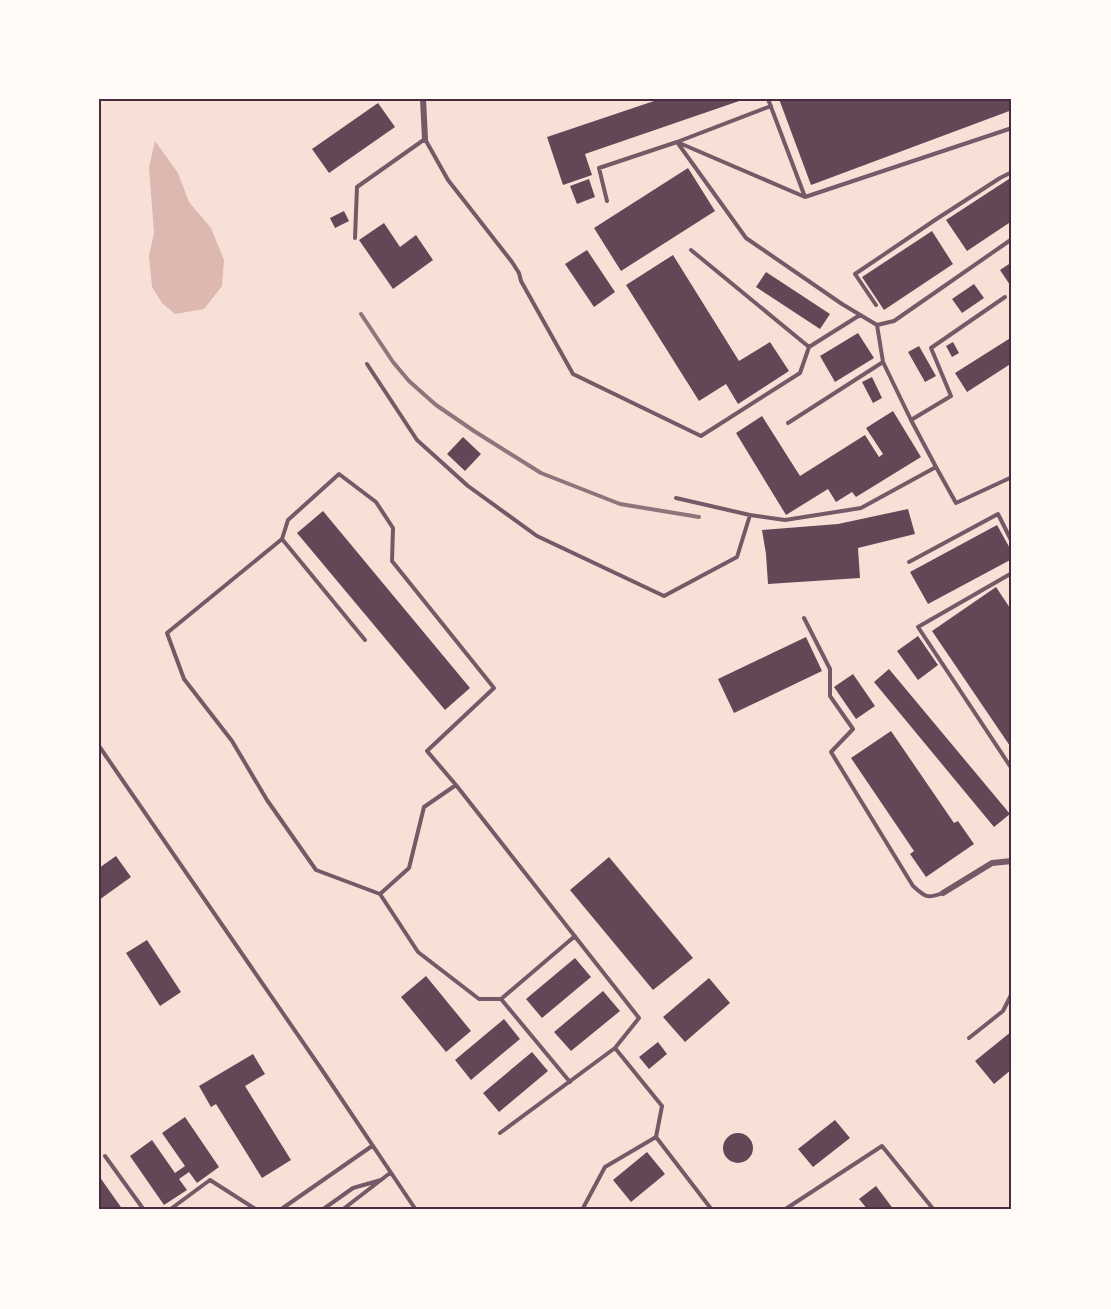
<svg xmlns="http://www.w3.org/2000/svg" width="1111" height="1309" viewBox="0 0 1111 1309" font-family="Helvetica,sans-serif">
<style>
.water{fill:#dcb8b0}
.building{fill:#644757}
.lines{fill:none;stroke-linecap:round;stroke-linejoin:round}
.service{stroke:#755966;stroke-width:4}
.minor{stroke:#755966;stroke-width:6}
.rail{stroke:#8f747c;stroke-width:4}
.neatline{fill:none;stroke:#4a2c40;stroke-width:2}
</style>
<rect width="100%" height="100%" fill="#f7e1d7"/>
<path class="water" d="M155,141L178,173L189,202L211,228L224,260L222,286L204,309L175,314L162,303L152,287L149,256L154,233L149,167Z"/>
<path class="building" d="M660,99H745L585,154L592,175L563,185L547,137Z
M779,99H1012V110L811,185Z
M378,103L395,127L329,173L312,149Z
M688,168L715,211L621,271L594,228Z
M1012,177V221L967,251L946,220Z
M589,179L595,197L577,204L570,186Z
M344,211L349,221L335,228L330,218Z
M384,223L400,247L416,235L433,260L393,289L359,240Z
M932,231L953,264L884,310L862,277Z
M587,250L615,292L594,307L565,264Z
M673,255L739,361L770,342L789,371L738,404L726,384L699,401L626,285Z
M1012,262V288L1000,270Z
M766,272L830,314L820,329L756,287Z
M974,284L984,298L962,313L952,299Z
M858,333L874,358L835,382L820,356Z
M1012,337V363L967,392L955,373Z
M953,342L959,353L952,357L946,346Z
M919,346L936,376L925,382L908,352Z
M872,377L882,398L873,403L862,382Z
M893,411L921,457L856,497L852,492L836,502L828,489L786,515L736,433L762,416L800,476L865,435L879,457L883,454L866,428Z
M463,437L481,454L465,471L447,454Z
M908,509L915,534L858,548L860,578L768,584L766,554L762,530L838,524Z
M323,511L470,688L445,710L297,533Z
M997,525L1012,552V559L928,604L910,572Z
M996,587L1012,611V749L932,631Z
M918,636L938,665L918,680L897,651Z
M806,637L822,671L734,713L718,679Z
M889,669L1010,814L994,827L874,682Z
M853,674L875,706L856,719L834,687Z
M891,731L954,823L958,821L974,844L926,877L910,854L914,851L851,758Z
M116,856L131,877L99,900V868Z
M609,857L693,958L653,990L570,890Z
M147,940L181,992L160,1006L126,953Z
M575,958L591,977L542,1018L526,999Z
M426,976L471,1031L446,1052L401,997Z
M709,978L730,1003L685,1042L663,1017Z
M603,991L620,1011L571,1051L554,1032Z
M504,1019L520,1039L471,1080L455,1060Z
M1012,1031V1069L994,1084L975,1061Z
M658,1042L667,1054L649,1069L639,1057Z
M532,1052L548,1071L499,1112L483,1093Z
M253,1054L265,1074L245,1086L291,1160L262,1178L216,1104L211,1107L199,1086Z
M185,1117L219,1167L197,1183L189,1172L179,1179L187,1190L164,1205L130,1156L152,1140L175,1173L185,1166L162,1133Z
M835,1120L850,1138L813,1167L798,1149Z
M723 1148a15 15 0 1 1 30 0a15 15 0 1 1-30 0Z
M647,1152L665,1174L631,1202L613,1180Z
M99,1176L123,1210H99Z
M876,1186L894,1210H868L859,1199Z"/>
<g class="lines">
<path class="service" d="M768,99L805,197
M771,106L677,142L746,238L842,304L877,325L894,321L1012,239
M607,201L599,168L677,142L805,197L1012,128
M355,238L357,187L425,139L448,180L512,262L519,273L521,281L573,374L701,436L800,373L809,347L860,315
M691,250L809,347
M876,305L855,274L935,220L1000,178L1012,172
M883,362L911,420
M367,364L417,440L468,486L537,536L664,596L737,557L750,515
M788,423L883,362L877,325
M936,467L956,503L1012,477
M676,498L750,515L785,520L861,508L936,467L911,420L951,396L931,348L1005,297
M282,539L288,520L339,474L376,502L393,528L392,561L494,688L427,751L456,785
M909,562L998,514L1012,542
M1012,573L918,627L1012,769
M804,618L830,669V696L853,729L831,752L913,886C925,897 927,899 943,893
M365,640L282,539L167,633L184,679L232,741L267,800L316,870L380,894L409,868L424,807L456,785L639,1018L615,1048
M99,746L322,1070L416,1210
M380,894L418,952L479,999H501
M969,1038L1003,1011L1012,993
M570,1082L501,999L575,936
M500,1133L615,1048L662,1106L656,1137
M105,1156L144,1210
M172,1208L210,1180L257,1210
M280,1210L372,1146
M322,1210L353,1188L381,1180
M342,1210L390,1173
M582,1210L605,1167L656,1137L712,1210
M784,1210L882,1146L934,1210"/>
<path class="minor" d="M423,99L425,139
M943,893L992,863L1012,861"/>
<path class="rail" d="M361,314L393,362L409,381L436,405L474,431L541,473L620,504L699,517"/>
</g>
<rect width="1111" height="1309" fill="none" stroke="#fffaf5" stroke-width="201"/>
<rect x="100" y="100" width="910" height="1108" class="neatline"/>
</svg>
